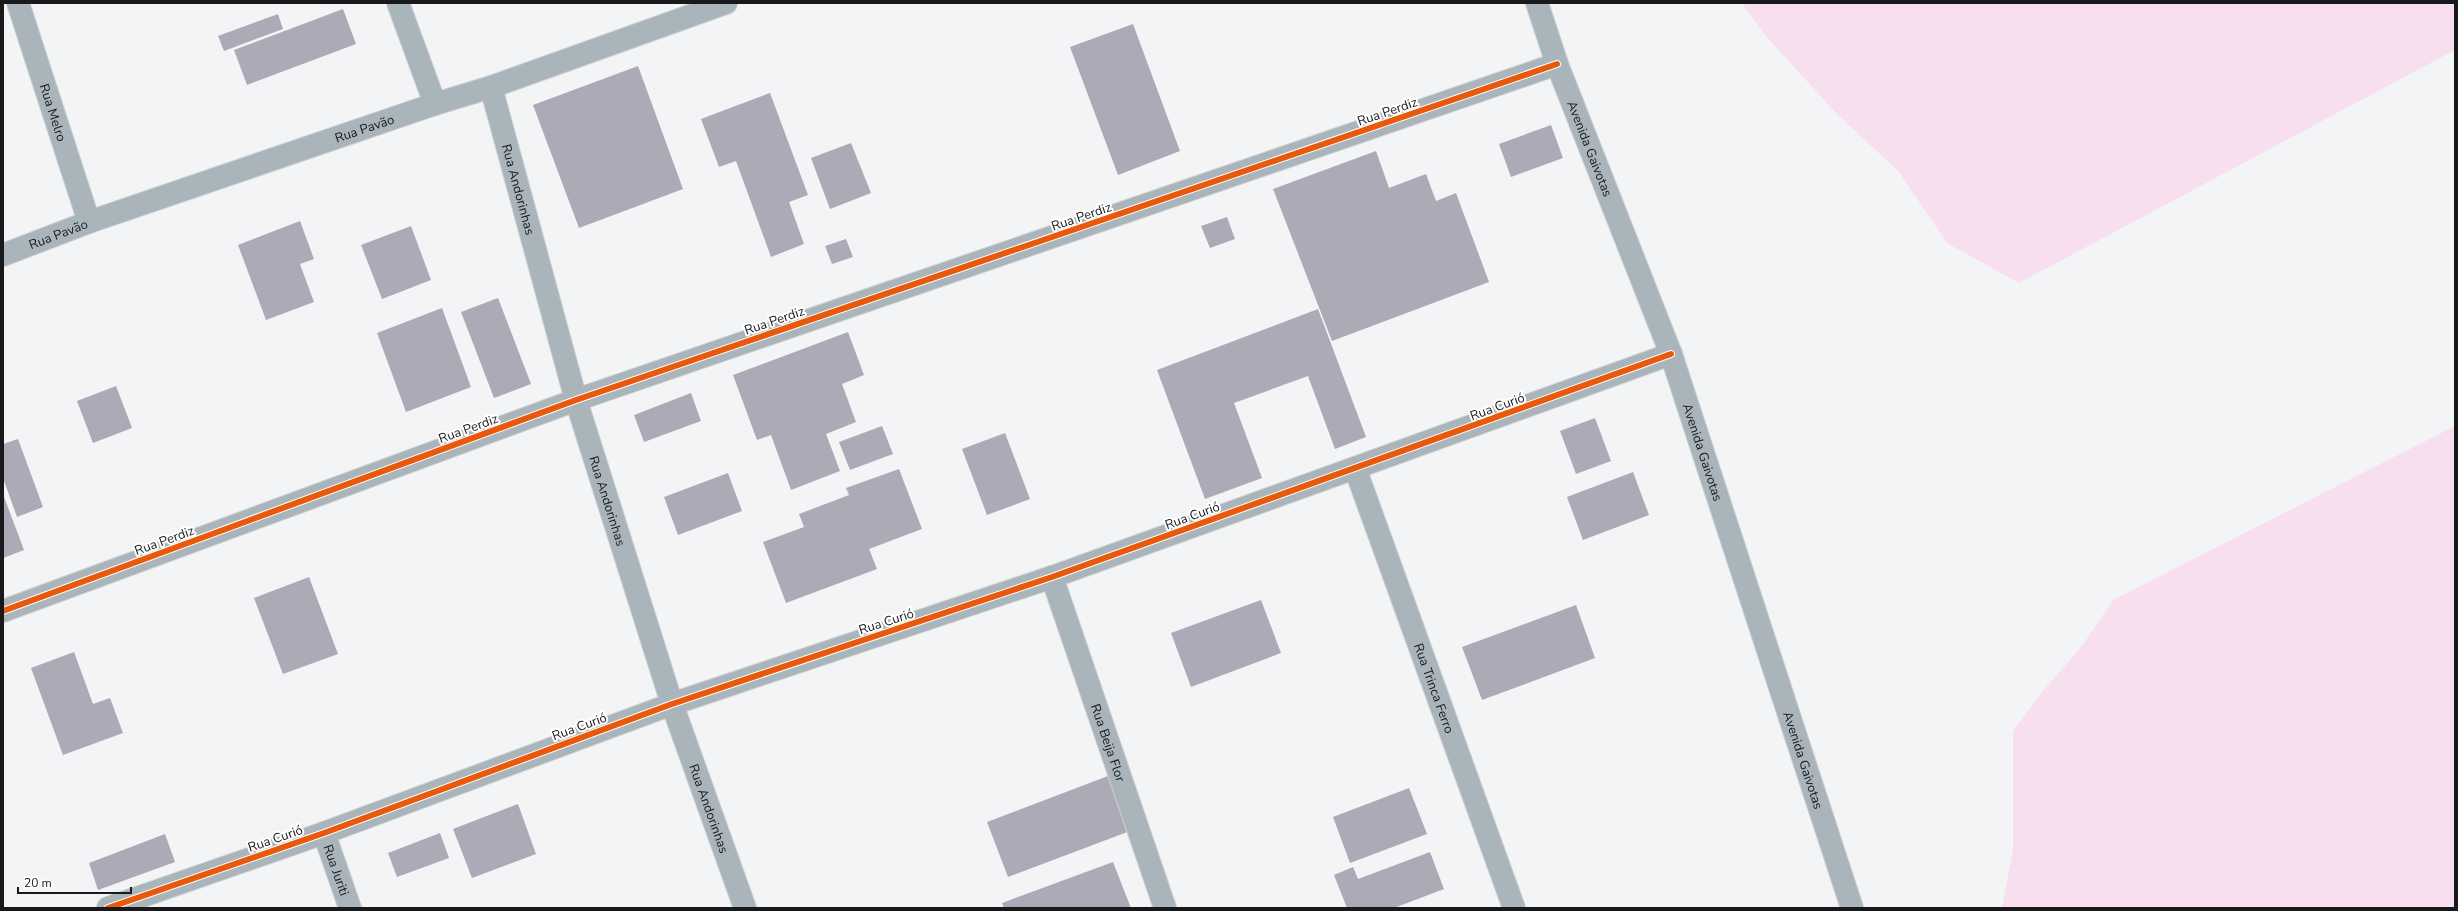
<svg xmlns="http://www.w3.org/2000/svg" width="2458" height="911" viewBox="0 0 2458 911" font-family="'Nunito Sans',sans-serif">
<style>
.green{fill:#f7dfef}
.building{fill:#aea9b7}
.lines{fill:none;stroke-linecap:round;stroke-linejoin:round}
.minor-casing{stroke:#d0d1d2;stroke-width:24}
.minor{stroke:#aab4bb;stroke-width:22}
.cycleway-casing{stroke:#fff;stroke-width:8}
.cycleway{stroke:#e8590c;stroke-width:6}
.labels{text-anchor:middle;stroke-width:4;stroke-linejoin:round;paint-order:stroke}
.street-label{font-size:13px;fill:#19191b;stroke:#fff}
</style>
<rect width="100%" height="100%" fill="#f2f4f6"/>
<path class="green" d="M1742,3H2455V50L2019,283L1947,243L1899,172L1836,113L1765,35Z
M2455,426V908H2002L2013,849V731L2043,691L2082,646L2113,600Z"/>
<path class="building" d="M343,9L356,44L247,85L234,50Z
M278,14L283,29L224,51L218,36Z
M1133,24L1180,151L1118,175L1070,47Z
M638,66L683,189L579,228L533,105Z
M770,93L808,195L789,202L804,244L771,257L736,161L719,167L701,119Z
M1551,125L1563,158L1511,177L1499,144Z
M851,143L871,193L830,209L811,158Z
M1376,151L1389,188L1426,174L1436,201L1456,193L1489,282L1332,341L1273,189Z
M1227,217L1235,239L1210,248L1201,226Z
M300,221L314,259L300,264L314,302L266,320L238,245Z
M411,226L431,280L382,299L361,245Z
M846,239L853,257L832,264L825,246Z
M498,298L531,384L494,398L461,312Z
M442,308L471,387L406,412L377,333Z
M1318,309L1366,437L1335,449L1308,376L1234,403L1262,478L1205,499L1157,370Z
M848,332L864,375L842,384L856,422L826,434L840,471L791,490L771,435L757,440L733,375Z
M116,386L132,428L93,443L77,401Z
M691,393L701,421L644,442L634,415Z
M1595,418L1611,461L1576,474L1560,431Z
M882,426L893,454L850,470L839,442Z
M1005,433L1030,499L987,515L962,449Z
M18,439L43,507L17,517L3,478V444Z
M899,469L922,529L869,549L877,569L786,603L763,542L804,527L799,514L849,495L846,488Z
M1633,472L1649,515L1583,540L1567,497Z
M728,473L742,511L678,535L664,497Z
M3,494L24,550L3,558Z
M309,577L338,654L283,674L254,598Z
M1261,600L1281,653L1191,687L1171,633Z
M1576,605L1595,658L1482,700L1462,647Z
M74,652L93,704L110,698L123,733L63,755L31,668Z
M1108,776L1130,831L1008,877L987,822Z
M1409,788L1427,834L1350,863L1333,817Z
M518,804L536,854L472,878L453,829Z
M440,833L449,858L397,877L388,853Z
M165,834L175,862L98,890L89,863Z
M1430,852L1444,889L1394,908H1347L1334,875L1353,867L1358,879Z
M1113,862L1131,908H1004L1002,903Z"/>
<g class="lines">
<g class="minor-casing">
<g id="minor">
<path id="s1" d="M18,3L89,222"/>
<path d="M398,3L435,104"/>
<path id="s2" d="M1537,3L1557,64L1671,354L1852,908"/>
<path id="s3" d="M491,87L576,400L672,704L745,908"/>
<path id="s4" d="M3,255L89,222L435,104L491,87L726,3"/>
<path id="s5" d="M1355,468L1514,908"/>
<path id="s6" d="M1052,577L1165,908"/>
<path d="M3,611L576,400L1557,64"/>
<path id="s7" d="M324,833L350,908"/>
<path d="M108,908L324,833L672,704L1052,577L1671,354"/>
</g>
</g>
<use href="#minor" class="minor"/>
<g class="cycleway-casing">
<path id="cycleway" d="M3,611L576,400L1557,64
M108,908L324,833L672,704L1052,577L1671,354"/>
</g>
<use href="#cycleway" class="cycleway"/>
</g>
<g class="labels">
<g class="street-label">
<text transform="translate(1387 111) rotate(-19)" y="5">Rua Perdiz</text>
<text dy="5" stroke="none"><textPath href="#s1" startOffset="115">Rua Melro</textPath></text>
<text dy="5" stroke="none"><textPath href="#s4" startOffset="383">Rua Pavão</textPath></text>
<text dy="5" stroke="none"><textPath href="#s2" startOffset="155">Avenida Gaivotas</textPath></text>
<text dy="5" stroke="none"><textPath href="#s3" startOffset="106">Rua Andorinhas</textPath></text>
<text transform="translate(1081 216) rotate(-19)" y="5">Rua Perdiz</text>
<text dy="5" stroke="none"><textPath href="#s4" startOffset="59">Rua Pavão</textPath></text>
<text transform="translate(774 320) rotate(-19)" y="5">Rua Perdiz</text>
<text transform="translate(1497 406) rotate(-20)" y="5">Rua Curió</text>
<text transform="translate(468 428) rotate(-20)" y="5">Rua Perdiz</text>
<text dy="5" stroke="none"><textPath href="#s2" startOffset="479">Avenida Gaivotas</textPath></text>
<text dy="5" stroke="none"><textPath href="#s3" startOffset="430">Rua Andorinhas</textPath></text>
<text transform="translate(1192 515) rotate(-20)" y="5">Rua Curió</text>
<text transform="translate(164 540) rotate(-20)" y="5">Rua Perdiz</text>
<text transform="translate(886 621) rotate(-18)" y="5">Rua Curió</text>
<text dy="5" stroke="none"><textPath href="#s5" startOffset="234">Rua Trinca Ferro</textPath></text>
<text transform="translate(579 726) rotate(-20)" y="5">Rua Curió</text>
<text dy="5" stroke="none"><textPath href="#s6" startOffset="175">Rua Beija Flor</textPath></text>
<text dy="5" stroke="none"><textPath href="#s2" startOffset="803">Avenida Gaivotas</textPath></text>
<text dy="5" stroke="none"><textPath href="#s3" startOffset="754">Rua Andorinhas</textPath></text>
<text transform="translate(275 838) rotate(-19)" y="5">Rua Curió</text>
<text dy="5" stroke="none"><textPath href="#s7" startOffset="39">Rua Juriti</textPath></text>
</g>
</g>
<rect width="2458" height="911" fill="none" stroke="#19191b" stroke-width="8"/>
<path d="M18 887v6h113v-6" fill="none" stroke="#19191b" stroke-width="2"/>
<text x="24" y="887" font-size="12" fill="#19191b" stroke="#ffffff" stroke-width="3" paint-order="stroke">20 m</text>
</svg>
